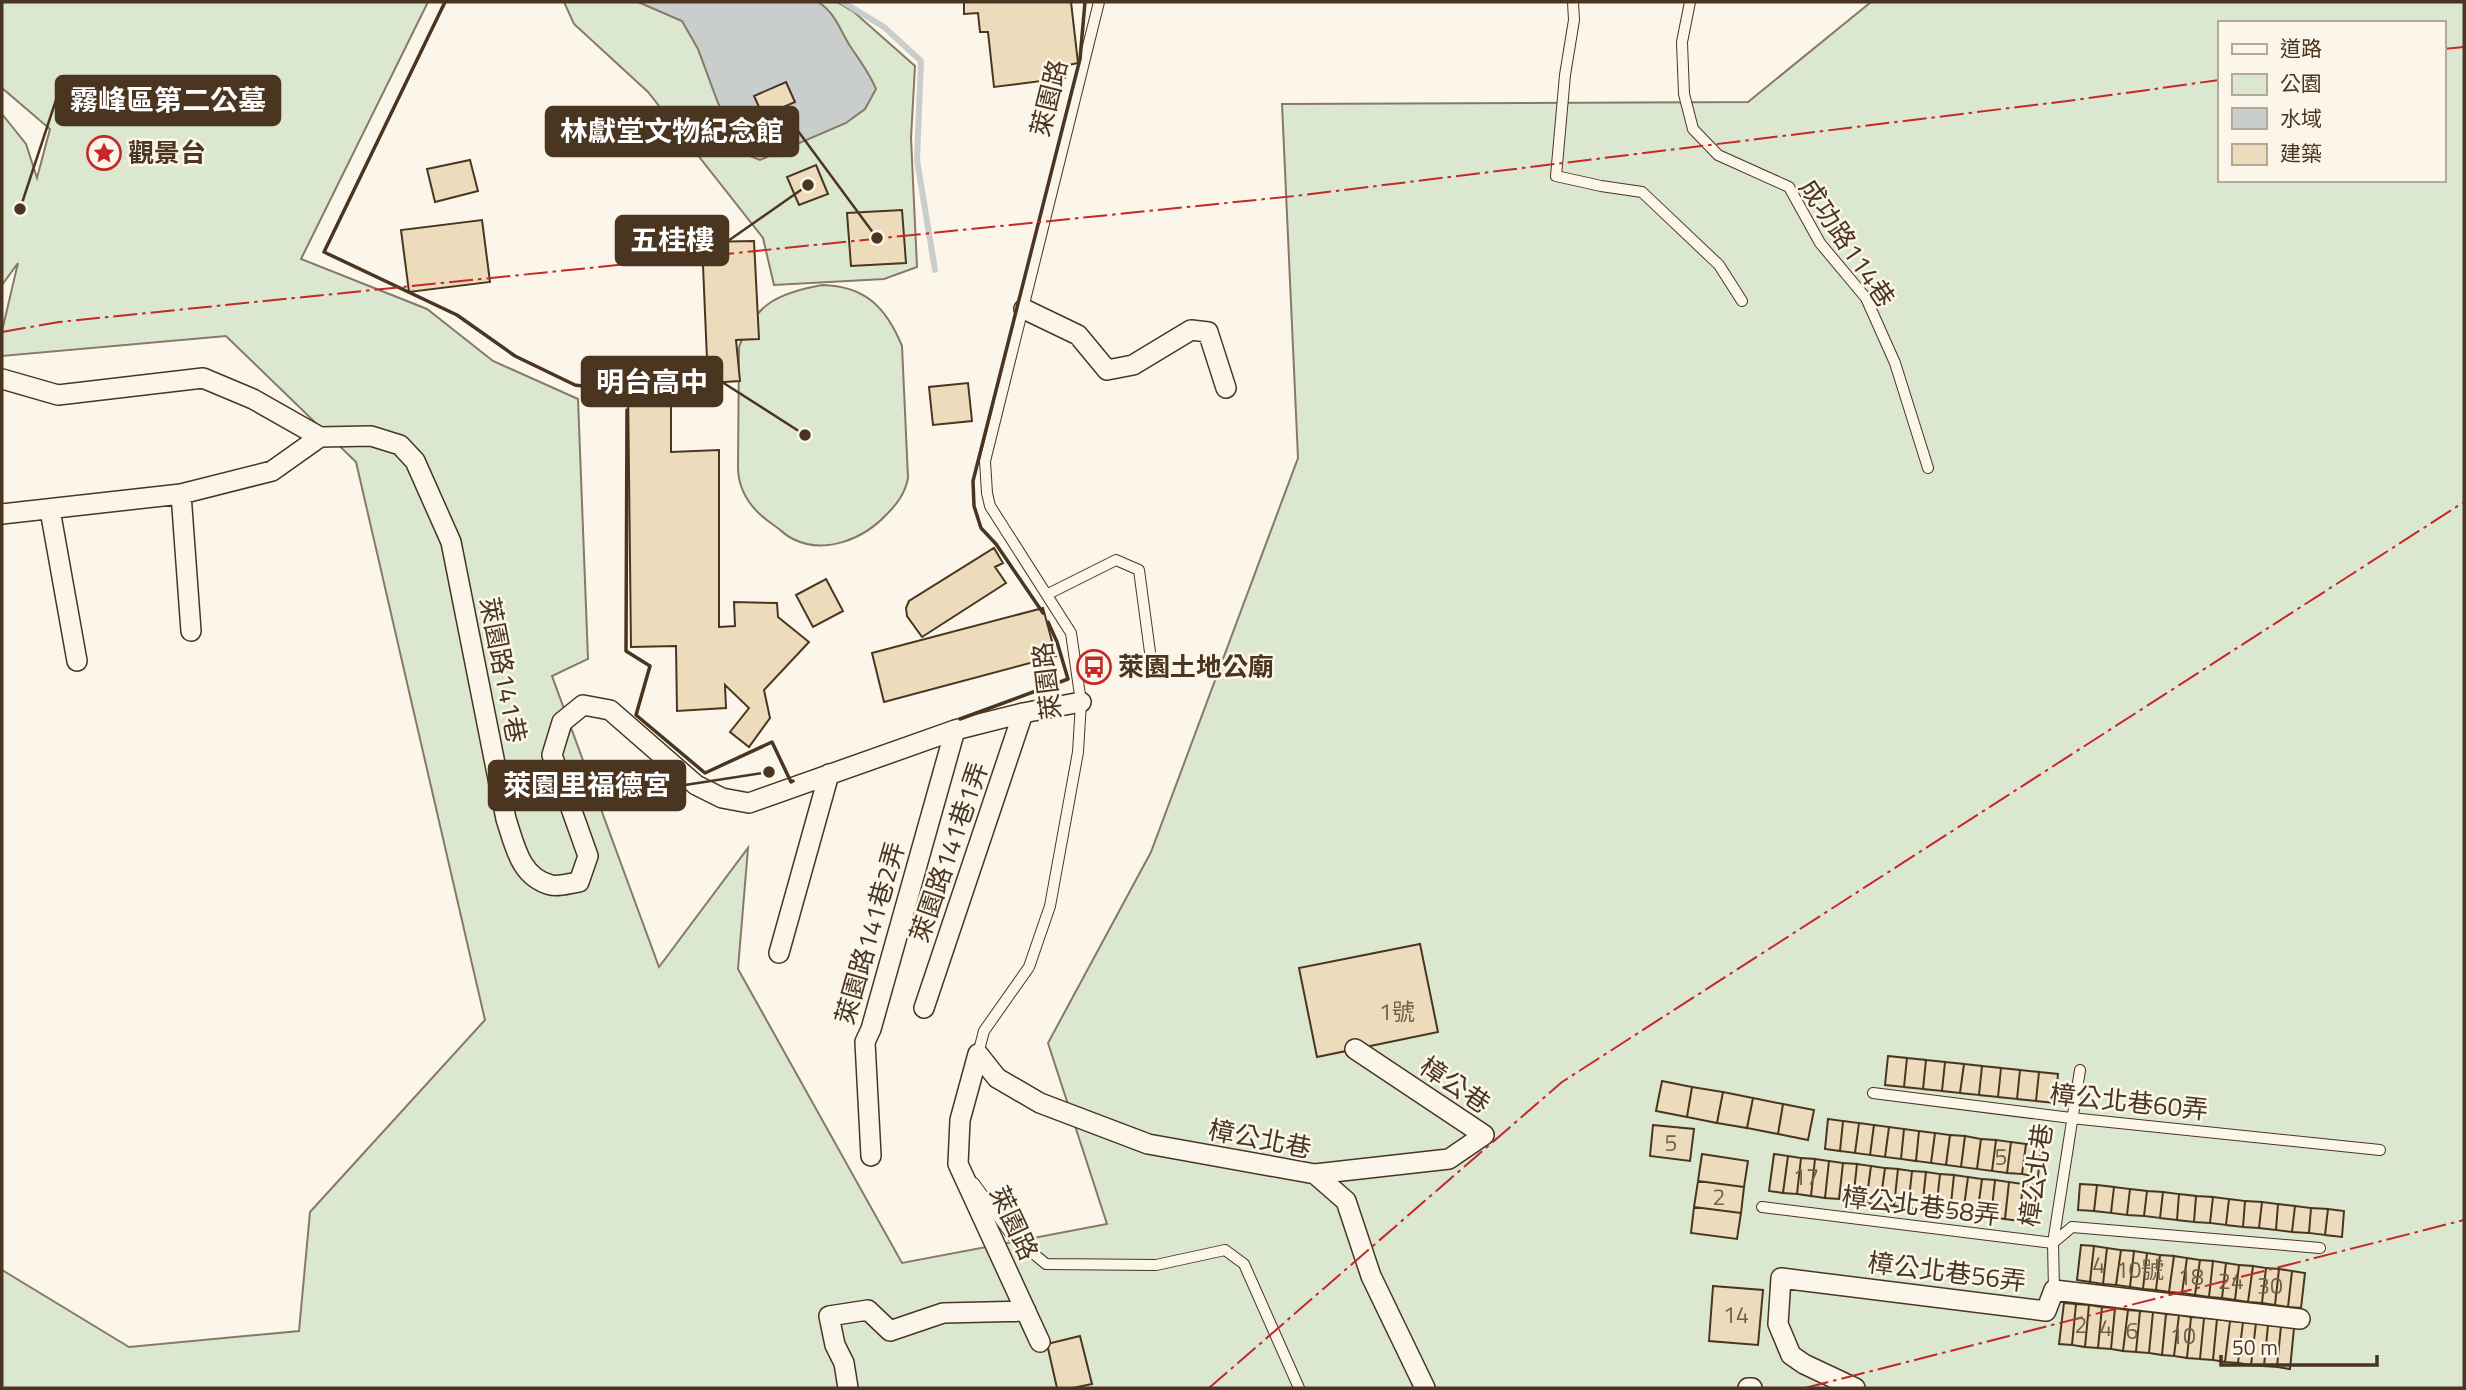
<svg xmlns="http://www.w3.org/2000/svg" width="2466" height="1390" viewBox="0 0 2466 1390" font-family="'Titillium Web','Noto Sans TC',sans-serif">
<style>
.green{fill:#dce7d0;stroke:#887966;stroke-width:2;fill-rule:evenodd}
.water{fill:#c9cecd;stroke:#887966;stroke-width:2}
.lines{fill:none;stroke-linecap:round;stroke-linejoin:round}
.stream{stroke:#c9cecd;stroke-width:6}
.building{fill:#ecdcbc;stroke:#4a3520;stroke-width:2}
.service-casing{stroke:#4a3520;stroke-width:12}
.minor-casing{stroke:#4a3520;stroke-width:22}
.service{stroke:#fbf6e9;stroke-width:10}
.minor{stroke:#fbf6e9;stroke-width:19}
.wall{stroke:#4a3520;stroke-width:3.5}
.power{stroke:#c62828;stroke-width:2;stroke-dasharray:24 5 3.5 5;stroke-linecap:butt}
.labels{text-anchor:middle;stroke-width:5;stroke-linejoin:round;paint-order:stroke}
.number-label{font-size:23px;fill:#725f47}
.street-label{font-size:26px;fill:#4a3520;stroke:#fbf6e9}
.poi-label{font-size:26px;font-weight:bold;fill:#4a3520;stroke:#fbf6e9;text-anchor:start}
.leader{fill:none;stroke:#4a3520;stroke-width:2.5}
.callout-dot{fill:#4a3520;stroke:#fbf6e9;stroke-width:2.5}
.callout{fill:#4a3520;stroke:#4a3520;stroke-width:2.5}
.callout-label{font-size:28px;text-anchor:middle;font-weight:bold;fill:#fff}
</style>
<rect width="100%" height="100%" fill="#fbf6e9"/>
<path class="green" d="M2,2H428L301,259L427,309L493,361L578,399L588,659L552,676L659,967L748,848L738,969L902,1263L1107,1224L1048,1043L1151,852L1298,458L1282,104L1748,102L1871,2H2464V1388H2V1270L129,1347L299,1331L310,1212L485,1020L356,462L226,336L2,356V331L18,263L2,285V114L26,144L37,178L50,129L2,88ZM2219,23H2443V180H2219Z
M564,2H837L854,12L915,66L911,138L917,267L884,279L774,285L763,238L648,92L574,24Z
M822,285C865,286 886,307 902,346L908,478C905,493 898,503 887,514C864,539 825,555 793,539C786,536 781,530 775,526C755,513 739,494 738,469L739,347C755,303 779,293 822,285Z"/>
<path class="water" d="M638,2H818C835,12 840,30 850,46C860,61 869,72 876,89L865,109L846,123L760,160L742,153L718,103L698,49L682,21Z"/>
<g class="lines">
<path class="stream" d="M843,2L884,27L921,61L917,160L935,270"/>
</g>
<path class="building" d="M964,2H1071L1078,63L1064,66L1065,78L994,87L988,32H980L978,13L964,14Z
M786,82L795,102L763,116L754,96Z
M470,160L478,191L435,202L427,169Z
M816,165L828,194L799,205L787,177Z
M902,210L906,263L851,266L847,213Z
M482,220L490,282L409,292L401,230Z
M754,241L759,339L736,340L740,381L708,383L702,242Z
M968,383L972,421L933,425L929,387Z
M628,387L671,388V452L719,450V627L735,626L734,602L777,603L778,617L809,642L764,690L770,718L749,747L730,732L749,708L725,685L726,708L677,711L676,646L631,647Z
M994,548L1003,563L995,567L1006,583L922,637L907,616L906,608L909,601Z
M826,579L843,611L813,627L796,595Z
M1043,608L1056,656L884,702L872,653Z
M1420,944L1438,1032L1317,1057L1299,968Z
M1888,1056L1907,1058L1904,1087L1885,1085Z
M1907,1058L1926,1060L1923,1089L1904,1087Z
M1926,1060L1945,1062L1942,1091L1923,1089Z
M1945,1062L1964,1064L1960,1093L1942,1091Z
M1964,1064L1982,1066L1979,1095L1960,1093Z
M1982,1066L2001,1068L1998,1097L1979,1095Z
M2001,1068L2020,1070L2017,1099L1998,1097Z
M2020,1070L2039,1072L2036,1101L2017,1099Z
M2039,1072L2058,1074L2055,1103L2036,1101Z
M1662,1081L1692,1087L1687,1117L1656,1111Z
M1692,1087L1723,1092L1717,1123L1687,1117Z
M1723,1092L1753,1098L1747,1128L1717,1123Z
M1753,1098L1783,1104L1778,1134L1747,1128Z
M1783,1104L1814,1110L1808,1140L1778,1134Z
M1828,1119L1843,1121L1840,1151L1825,1149Z
M1843,1121L1859,1123L1855,1153L1840,1151Z
M1859,1123L1874,1125L1870,1155L1855,1153Z
M1653,1125L1694,1129L1690,1161L1650,1156Z
M1874,1125L1889,1127L1885,1157L1870,1155Z
M1889,1127L1904,1129L1901,1159L1885,1157Z
M1904,1129L1919,1131L1916,1161L1901,1159Z
M1919,1131L1935,1133L1931,1163L1916,1161Z
M1935,1133L1950,1135L1946,1165L1931,1163Z
M1950,1135L1965,1136L1961,1167L1946,1165Z
M1965,1136L1981,1139L1977,1169L1961,1167Z
M1981,1139L1996,1140L1992,1171L1977,1169Z
M1996,1140L2011,1142L2007,1173L1992,1171Z
M2011,1142L2026,1144L2022,1174L2007,1173Z
M2026,1144L2041,1146L2038,1177L2022,1174Z
M1702,1154L1748,1161L1744,1187L1698,1181Z
M1774,1154L1788,1156L1783,1193L1769,1191Z
M1788,1156L1801,1158L1797,1194L1783,1193Z
M1801,1158L1815,1159L1811,1196L1797,1194Z
M1815,1159L1829,1161L1825,1198L1811,1196Z
M1829,1161L1843,1163L1839,1199L1825,1198Z
M1843,1163L1857,1164L1853,1201L1839,1199Z
M1857,1164L1871,1166L1866,1203L1853,1201Z
M1871,1166L1885,1168L1880,1204L1866,1203Z
M1885,1168L1898,1169L1894,1206L1880,1204Z
M1898,1169L1912,1171L1908,1208L1894,1206Z
M1912,1171L1926,1172L1922,1209L1908,1208Z
M1926,1172L1940,1174L1936,1211L1922,1209Z
M1940,1174L1954,1175L1950,1213L1936,1211Z
M1954,1175L1968,1177L1963,1214L1950,1213Z
M1968,1177L1982,1179L1977,1216L1963,1214Z
M1982,1179L1995,1180L1991,1217L1977,1216Z
M1995,1180L2009,1182L2005,1219L1991,1217Z
M1698,1181L1744,1187L1741,1213L1694,1207Z
M2009,1182L2023,1184L2019,1221L2005,1219Z
M2023,1184L2037,1185L2033,1222L2019,1221Z
M2080,1184L2097,1185L2094,1211L2078,1210Z
M2097,1185L2114,1187L2111,1213L2094,1211Z
M2114,1187L2130,1189L2127,1215L2111,1213Z
M2130,1189L2147,1191L2144,1216L2127,1215Z
M2147,1191L2163,1192L2160,1218L2144,1216Z
M2163,1192L2179,1194L2177,1220L2160,1218Z
M2179,1194L2196,1196L2194,1222L2177,1220Z
M2196,1196L2213,1197L2210,1223L2194,1222Z
M2213,1197L2229,1199L2226,1225L2210,1223Z
M2229,1199L2245,1201L2243,1227L2226,1225Z
M2245,1201L2262,1202L2259,1228L2243,1227Z
M2262,1202L2278,1204L2276,1230L2259,1228Z
M2278,1204L2295,1206L2292,1232L2276,1230Z
M2295,1206L2311,1208L2309,1233L2292,1232Z
M1694,1207L1741,1213L1737,1239L1691,1233Z
M2311,1208L2328,1209L2325,1235L2309,1233Z
M2328,1209L2344,1211L2342,1237L2325,1235Z
M2081,1245L2094,1246L2090,1282L2077,1280Z
M2094,1246L2107,1248L2103,1284L2090,1282Z
M2107,1248L2121,1250L2116,1285L2103,1284Z
M2121,1250L2134,1251L2130,1287L2116,1285Z
M2134,1251L2147,1253L2143,1289L2130,1287Z
M2147,1253L2160,1255L2156,1290L2143,1289Z
M2160,1255L2174,1256L2169,1292L2156,1290Z
M2174,1256L2187,1258L2182,1293L2169,1292Z
M2187,1258L2200,1260L2195,1295L2182,1293Z
M2200,1260L2213,1261L2209,1297L2195,1295Z
M2213,1261L2226,1263L2222,1298L2209,1297Z
M2226,1263L2239,1265L2235,1300L2222,1298Z
M2239,1265L2253,1266L2248,1302L2235,1300Z
M2253,1266L2266,1268L2262,1303L2248,1302Z
M2266,1268L2279,1269L2275,1305L2262,1303Z
M2279,1269L2292,1271L2288,1307L2275,1305Z
M2292,1271L2305,1273L2301,1308L2288,1307Z
M1713,1286L1763,1290L1758,1345L1709,1341Z
M2064,1303L2076,1304L2072,1345L2059,1344Z
M2076,1304L2089,1305L2085,1347L2072,1345Z
M2089,1305L2102,1307L2098,1348L2085,1347Z
M2102,1307L2115,1308L2111,1349L2098,1348Z
M2115,1308L2128,1310L2123,1351L2111,1349Z
M2128,1310L2140,1311L2136,1352L2123,1351Z
M2140,1311L2153,1312L2149,1353L2136,1352Z
M2153,1312L2166,1314L2162,1355L2149,1353Z
M2166,1314L2179,1315L2174,1356L2162,1355Z
M2179,1315L2191,1317L2187,1358L2174,1356Z
M2191,1317L2204,1318L2200,1359L2187,1358Z
M2204,1318L2217,1319L2213,1360L2200,1359Z
M2217,1319L2230,1321L2225,1362L2213,1360Z
M2230,1321L2243,1322L2238,1363L2225,1362Z
M2243,1322L2256,1323L2251,1365L2238,1363Z
M2256,1323L2268,1325L2264,1366L2251,1365Z
M2268,1325L2281,1326L2277,1367L2264,1366Z
M2281,1326L2294,1328L2290,1369L2277,1367Z
M1080,1336L1092,1384L1073,1388H1057L1047,1344Z"/>
<g class="lines">
<g class="service-casing">
<path id="service" d="M1573,2L1574,20L1565,75L1556,176L1601,186L1642,192L1719,265L1742,301
M1690,2L1682,42L1684,94L1693,129L1718,155L1789,187L1820,243L1866,298L1895,363L1928,468
M1048,594L1116,560L1139,570L1152,667
M978,1054L984,1031L1029,967L1050,906L1078,752L1081,702L1071,633L990,506L987,493L985,461L1099,2
M1873,1093L2071,1118L2380,1150
M974,1183L1012,1236L1046,1264L1156,1265L1225,1250L1244,1264L1299,1388
M1762,1207L2053,1243L2072,1227L2320,1248
M2054,1290L2053,1243L2080,1070"/>
</g>
<g class="minor-casing">
<path id="minor" d="M1024,309L1078,335L1107,370L1133,365L1191,330L1208,332L1226,388
M2,379L58,395L203,378L253,399L320,437
M181,494L191,631
M50,510L77,661
M2,514L181,494L272,471L320,437L371,436L400,445L415,461L451,542L506,819C515,846 520,877 551,885C559,887 570,883 579,882L588,856L552,755L562,722L583,705L610,710L696,785L722,798L749,803L955,730L1023,713L1081,702
M779,953L829,774
M924,1008L1023,713
M978,1054L997,1078L1040,1103L1148,1144L1315,1174L1346,1201L1371,1276L1425,1388
M978,1054L960,1120L958,1164L1040,1342
M871,1156L865,1042L871,1029L955,730
M1315,1174L1449,1159L1484,1135L1355,1049
M848,1388L844,1363L835,1345L829,1316L868,1310L890,1331L943,1313L1026,1311
M1748,1388H1752
M1855,1388L1804,1364L1791,1355L1778,1324L1781,1278L2046,1311L2054,1290L2300,1319"/>
</g>
<use href="#service" class="service"/>
<use href="#minor" class="minor"/>
<path class="wall" d="M445,2L324,252L457,315L515,356L575,385L604,389L627,384V392
M627,410L626,651L650,666L636,715L705,773L772,742L791,782L793,781
M1043,613L996,544L981,528L974,506L973,481L1080,59L1085,2
M960,719L1068,679L1057,642L1048,622"/>
<path class="power" d="M2443,49L2464,47
M2,332L59,322L1295,196L2075,100L2219,80
M1209,1388L1562,1082L2464,502
M1805,1388L2464,1220"/>
</g>
<defs>
<g id="sight-ring" transform="scale(1.75)"><circle r="9.5" fill="#fbf6e9" stroke="#c62828" stroke-width="1.5"/><path d="M0-6L1.8-2.2L6-1.7L2.9 1.2L3.7 5.4L0 3.3L-3.7 5.4L-2.9 1.2L-6-1.7L-1.8-2.2Z" fill="#c62828"/></g>
<g id="bus-ring" transform="scale(1.75)"><circle r="9.5" fill="#fbf6e9" stroke="#c62828" stroke-width="1.5"/><path d="M-5-6H5V4H4V6H2V4H-2V6H-4V4H-5ZM-3.5-4V0h7V-4ZM-3.5 1.2v1.5H-2V1.2ZM2 1.2v1.5H3.5V1.2Z" fill="#c62828"/></g>
</defs>
<g fill-rule="evenodd">
<use href="#sight-ring" x="104" y="153"/>
<use href="#bus-ring" x="1094" y="667"/>
</g>
<g class="labels">
<g class="number-label">
<text x="1397" y="1020">1號</text>
<text x="1671" y="1151">5</text>
<text x="2001" y="1165">5</text>
<text x="1806" y="1185">17</text>
<text x="1719" y="1205">2</text>
<text x="2099" y="1273">4</text>
<text x="2140" y="1278">10號</text>
<text x="2191" y="1285">18</text>
<text x="2231" y="1289">24</text>
<text x="2270" y="1294">30</text>
<text x="1736" y="1323">14</text>
<text x="2081" y="1333">2</text>
<text x="2106" y="1336">4</text>
<text x="2132" y="1339">6</text>
<text x="2183" y="1344">10</text>
</g>
<g class="street-label">
<text transform="translate(1049 98) rotate(-76)" y="9">萊園路</text>
<text transform="translate(1847 243) rotate(56)" y="9">成功路114巷</text>
<text transform="translate(503 670) rotate(79)" y="9">萊園路141巷</text>
<text transform="translate(1047 681) rotate(-97)" y="9">萊園路</text>
<text transform="translate(949 852) rotate(-71)" y="9">萊園路141巷1弄</text>
<text transform="translate(870 933) rotate(-74)" y="9">萊園路141巷2弄</text>
<text transform="translate(1455 1085) rotate(34)" y="9">樟公巷</text>
<text transform="translate(2129 1102) rotate(6)" y="9">樟公北巷60弄</text>
<text transform="translate(1260 1139) rotate(11)" y="9">樟公北巷</text>
<text transform="translate(2036 1175) rotate(-82)" y="9">樟公北巷</text>
<text transform="translate(1921 1206) rotate(7)" y="9">樟公北巷58弄</text>
<text transform="translate(1014 1223) rotate(65)" y="9">萊園路</text>
<text transform="translate(1947 1272) rotate(7)" y="9">樟公北巷56弄</text>
</g>
<g class="poi-label">
<text x="128" y="162">觀景台</text>
<text x="1118" y="676">萊園土地公廟</text>
</g>
</g>
<path class="leader" d="M20 209L56 100M877 238L798 131M808 185L728 241M805 435L722 382M769 772L685 785"/>
<g class="callout-dot">
<circle cx="20" cy="209" r="7"/>
<circle cx="877" cy="238" r="7"/>
<circle cx="808" cy="185" r="7"/>
<circle cx="805" cy="435" r="7"/>
<circle cx="769" cy="772" r="7"/>
</g>
<g class="callout">
<rect x="56" y="76" width="224" height="49" rx="7"/>
<rect x="546" y="107" width="252" height="49" rx="7"/>
<rect x="616" y="216" width="112" height="49" rx="7"/>
<rect x="582" y="357" width="140" height="49" rx="7"/>
<rect x="489" y="761" width="196" height="49" rx="7"/>
</g>
<g class="callout-label">
<text x="168" y="110">霧峰區第二公墓</text>
<text x="672" y="141">林獻堂文物紀念館</text>
<text x="672" y="250">五桂樓</text>
<text x="652" y="392">明台高中</text>
<text x="587" y="795">萊園里福德宮</text>
</g>
<rect width="2466" height="1390" fill="none" stroke="#4a3520" stroke-width="7"/>
<rect x="2218" y="21" width="228" height="161" fill="#fbf6e9" stroke="#b4a999" stroke-width="2"/>
<rect x="2232" y="44" width="35" height="10" fill="#fbf6e9" stroke="#b4a999" stroke-width="2"/>
<text x="2280" y="56" font-size="21" fill="#4a3520">道路</text>
<rect x="2232" y="74" width="35" height="21" fill="#dce7d0" stroke="#b4a999" stroke-width="2"/>
<text x="2280" y="91" font-size="21" fill="#4a3520">公園</text>
<rect x="2232" y="108" width="35" height="21" fill="#c9cecd" stroke="#b4a999" stroke-width="2"/>
<text x="2280" y="126" font-size="21" fill="#4a3520">水域</text>
<rect x="2232" y="144" width="35" height="21" fill="#ecdcbc" stroke="#b4a999" stroke-width="2"/>
<text x="2280" y="161" font-size="21" fill="#4a3520">建築</text>
<path d="M2221 1355v10h156v-10" fill="none" stroke="#4a3520" stroke-width="3.5"/>
<text x="2232" y="1355" font-size="21" fill="#4a3520" stroke="#fbf6e9" stroke-width="5" paint-order="stroke">50 m</text>
</svg>
